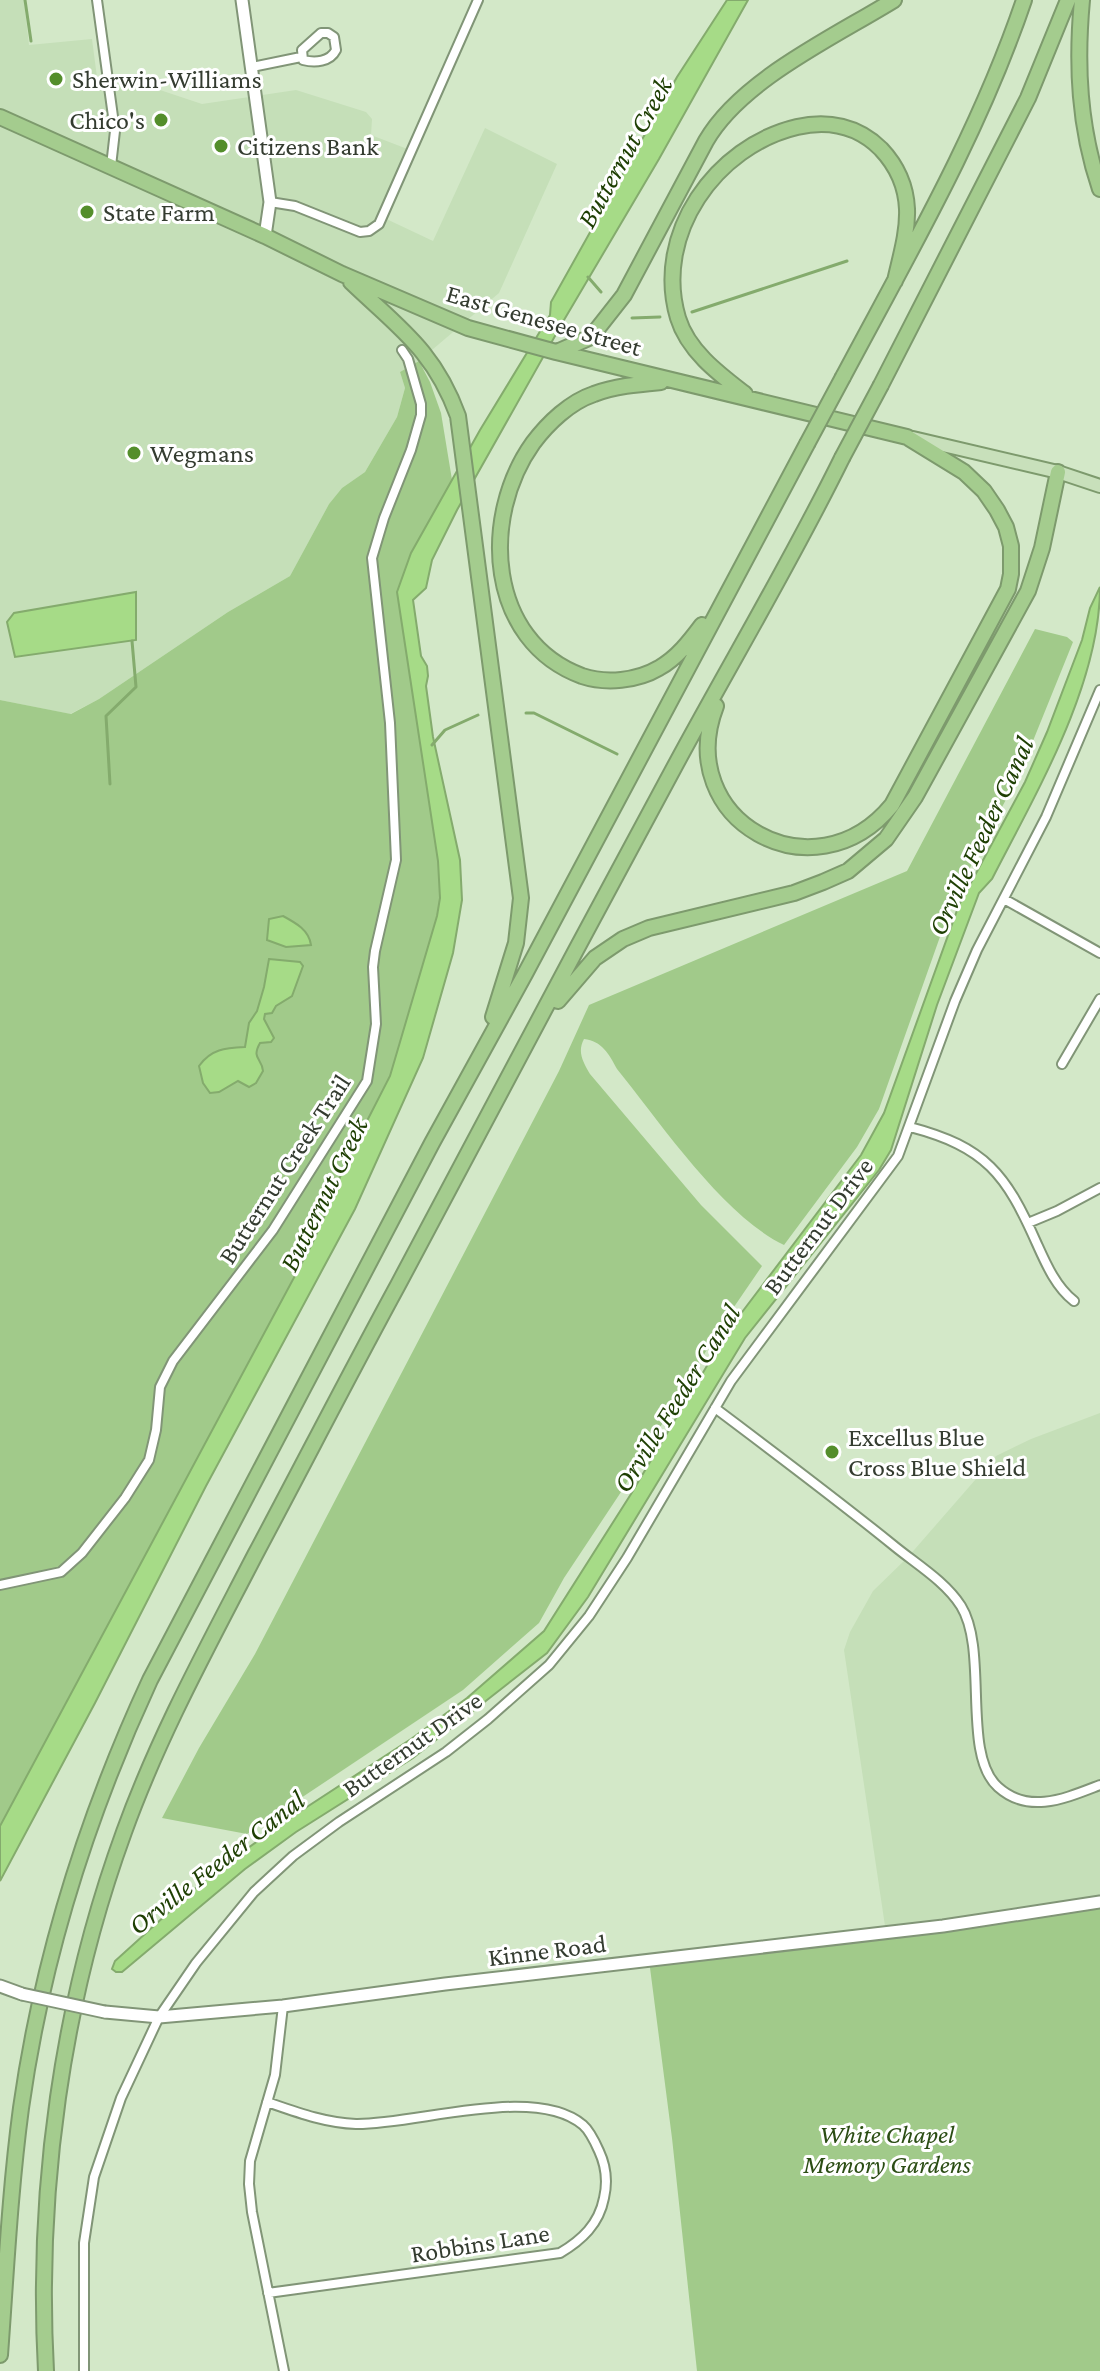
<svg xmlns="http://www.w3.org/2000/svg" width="1100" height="2371" viewBox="0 0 1100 2371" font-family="'Crimson Pro',serif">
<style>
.built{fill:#c5dfb8}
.green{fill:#a1ca8a}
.water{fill:#a6db87;stroke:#84ab6d;stroke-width:2}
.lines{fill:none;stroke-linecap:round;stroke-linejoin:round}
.stream{stroke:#84ab6d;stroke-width:3}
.street-casing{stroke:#819577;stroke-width:12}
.secondary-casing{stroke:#819577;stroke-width:15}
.primary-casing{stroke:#7d9a6d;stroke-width:16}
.highway-casing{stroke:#7d9a6d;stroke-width:18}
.street{stroke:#fff;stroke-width:8}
.secondary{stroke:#fff;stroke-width:11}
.primary{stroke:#c8e0bb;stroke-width:12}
.highway{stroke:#a4cc8e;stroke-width:14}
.secondary-bridge-casing{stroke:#819577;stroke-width:15;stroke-linecap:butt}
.highway-bridge-casing{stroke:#7d9a6d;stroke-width:18;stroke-linecap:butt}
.secondary-bridge{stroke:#fff;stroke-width:11}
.highway-bridge{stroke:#a4cc8e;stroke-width:14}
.poi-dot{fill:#548e2b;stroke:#fff;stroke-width:3}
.labels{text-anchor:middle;stroke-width:6;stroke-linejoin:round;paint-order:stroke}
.poi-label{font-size:26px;fill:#343c30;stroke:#fff;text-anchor:start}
.street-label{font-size:26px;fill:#343c30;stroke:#fff}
.park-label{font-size:26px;font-style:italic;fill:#2b4d14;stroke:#fff}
.water-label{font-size:28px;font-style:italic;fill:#1e3f03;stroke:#fff}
</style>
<rect width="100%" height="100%" fill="#d3e8c8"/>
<path class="built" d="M0,0H24L29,45L92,39L98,85L154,88L202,104L296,90L366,112L372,119L371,135L410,150L380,216L433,241L485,128L557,164L499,293L419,361L400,372L405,388L397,417L365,472L342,488L329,504L290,576L228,612L99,699L70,714L0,700Z
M1100,1413V1895L1041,1907L885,1926L844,1650L850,1632L873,1591L908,1557L996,1456L1031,1439Z"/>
<path class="green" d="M419,361L430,382L441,413L455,498L407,608L449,893L411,1053L0,1859V700L71,714L99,699L228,612L290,576L329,504L342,488L365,472L397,417L405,388L400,372Z
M1035,629L1067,637L1073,642L1020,773L953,900L879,1109L857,1147L784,1245C723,1216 660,1122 617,1069C609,1054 602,1041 584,1039C577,1052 583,1062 590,1074L701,1205L762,1266L723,1323L621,1492L564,1578L539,1623L463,1690L247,1834L162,1818L199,1748L255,1654L559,1071L589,1005L907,871Z
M1100,1902V2371H697L672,2138L649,1960Z"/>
<path class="water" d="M727,0H748L659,159L564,320L457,510L432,560L426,588L413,600L421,656L427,666L428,676L426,686L433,737L460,860L462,900L453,953L423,1058L355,1209L206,1486L95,1703L0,1881V1826L312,1244L333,1197L344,1166L390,1076L437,916L440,898L438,861L397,592L411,553L480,430L550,315L551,302L677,77Z
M1100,587C1100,685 1036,793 992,879L979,893L937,1005L891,1150L879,1170L745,1338L588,1597L547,1653L413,1758L296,1832L245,1869L122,1972H116L112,1969L115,1961L209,1876L290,1818L411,1739L467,1698L544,1631L631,1494L727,1332L861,1155L884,1113L959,905L1025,782L1047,732L1082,640L1090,608Z
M136,592V640L15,657L7,622L14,613Z
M283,916C296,923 309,930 311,945L286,947L267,940L269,919Z
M269,959L300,962L303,966L292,996L276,1006L272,1013L265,1014L264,1019L274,1038L271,1042L260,1043C251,1059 262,1058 263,1071L256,1083L249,1087L238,1081L219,1092L210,1093L203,1083L199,1066C211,1049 225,1048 245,1047L249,1023L257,1011L264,987Z"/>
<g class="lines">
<path class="stream" d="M25,0L31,41
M588,277L601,292
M692,312L847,261
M632,318L660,317
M526,713H534L617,754
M432,745L445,730L478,715
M110,784L106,716L136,687L132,641"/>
<g class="street-casing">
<path id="street" d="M97,0L115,131L111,166
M321,33H328L334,37L336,50C330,62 315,63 303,60L302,50Z
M252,67L301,57
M270,202L295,206L360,232L369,231L379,224L478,0
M1004,899L1100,953
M1062,1064L1100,999
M910,1127C986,1147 1006,1174 1037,1244C1046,1264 1056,1287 1074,1301
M1028,1223L1057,1211L1100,1188
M715,1408C775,1453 835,1498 893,1545C916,1564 945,1581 961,1606C989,1651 961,1754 998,1787C1029,1815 1066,1798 1100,1785
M0,1585L61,1572L82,1553L125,1498L149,1460L156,1430L160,1387L173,1361L273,1230L367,1081L376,1024L373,967L375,951L396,860L390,723L372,558L384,518L411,450L421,415V404L408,359L402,350
M283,2006L275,2075L250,2161L249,2184L252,2212L284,2371
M267,2102C296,2112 325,2123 356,2124C416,2125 535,2084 583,2125C590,2131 595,2142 599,2151C606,2166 608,2181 604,2198C599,2224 582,2240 560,2253L268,2293
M84,2371V2243L94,2177L121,2098L159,2017L196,1963L254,1892L293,1856L339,1822L446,1752L488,1719L549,1665L589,1616L627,1558L731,1381L898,1156L955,1001L977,950L1046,817L1100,690"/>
</g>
<g class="secondary-casing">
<path id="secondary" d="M242,0L270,202L265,236
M0,1986L22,1994
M105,2012L159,2017L283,2006L445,1984L943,1926L1100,1902"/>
</g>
<g class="primary-casing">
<path id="primary" d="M913,438L1058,472L1100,486"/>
</g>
<g class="highway-casing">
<path id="highway" d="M1082,0C1076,65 1079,127 1100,189
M0,117L265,236L342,274L468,328L556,352L907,437L964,472L984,491L997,510L1006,527L1011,546V574L1008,589L892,805C814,900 672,820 716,706
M351,282C399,328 434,350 458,416L521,898L516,943L493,1017
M557,352L591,337L624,295L706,141C741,80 834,37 894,0
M843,377C909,253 979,133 1024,0
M661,382C639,384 615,386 594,394C570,402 548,423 533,443C480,517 487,641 582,676C606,684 637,681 659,668C677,658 690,641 702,625
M881,385L1028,98L1068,0
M745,394C719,374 688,351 678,318C653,234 716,146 797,127C828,120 858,126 881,149C897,166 906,186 907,209C908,233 900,258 895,281
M558,1001L595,958L623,939L649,928L794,893L823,882L848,871L886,839L915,797L1028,591L1042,548L1058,472
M0,2355C6,2273 10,2190 21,2108C42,1959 87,1816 150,1680L432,1143L525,974L807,444
M46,2371C36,2190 62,2002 124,1832C159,1735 208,1646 255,1555C303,1465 349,1375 398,1285C491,1111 582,937 676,764C731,662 791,562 842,458"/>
</g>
<use href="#street" class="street"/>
<use href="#secondary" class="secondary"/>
<use href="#primary" class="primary"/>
<use href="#highway" class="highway"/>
<g class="secondary-bridge-casing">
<path id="secondary-bridge" d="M22,1994L105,2012"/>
</g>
<g class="highway-bridge-casing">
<path id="highway-bridge" d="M807,444L843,377
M842,458L881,385"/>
</g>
<use href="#secondary-bridge" class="secondary-bridge"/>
<use href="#highway-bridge" class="highway-bridge"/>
</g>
<g class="poi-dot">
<circle cx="56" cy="79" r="8"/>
<circle cx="161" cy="120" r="8"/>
<circle cx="221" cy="146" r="8"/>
<circle cx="87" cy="212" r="8"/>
<circle cx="134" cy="453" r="8"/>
<circle cx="832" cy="1452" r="8"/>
</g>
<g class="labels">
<g class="poi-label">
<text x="72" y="88">Sherwin-Williams</text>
<text x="145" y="129" text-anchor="end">Chico's</text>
<text x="237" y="155">Citizens Bank</text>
<text x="103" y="221">State Farm</text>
<text x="150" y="462">Wegmans</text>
<text x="848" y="1446">Excellus Blue<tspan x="848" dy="30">Cross Blue Shield</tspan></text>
</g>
<g class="street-label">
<text transform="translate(544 320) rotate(16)" y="9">East Genesee Street</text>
<text transform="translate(284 1169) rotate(-57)" y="9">Butternut Creek Trail</text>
<text transform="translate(818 1226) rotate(-53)" y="9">Butternut Drive</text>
<text transform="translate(412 1744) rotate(-35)" y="9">Butternut Drive</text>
<text transform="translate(547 1950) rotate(-7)" y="9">Kinne Road</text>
<text transform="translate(480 2243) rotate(-9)" y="9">Robbins Lane</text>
</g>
<g class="park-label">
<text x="887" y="2143">White Chapel<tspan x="887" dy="30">Memory Gardens</tspan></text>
</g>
<g class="water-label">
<text transform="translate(624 152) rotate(-61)" y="10">Butternut Creek</text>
<text transform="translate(980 836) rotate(-65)" y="10">Orville Feeder Canal</text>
<text transform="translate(323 1194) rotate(-64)" y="10">Butternut Creek</text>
<text transform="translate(676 1398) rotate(-58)" y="10">Orville Feeder Canal</text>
<text transform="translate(216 1862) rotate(-38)" y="10">Orville Feeder Canal</text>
</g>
</g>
</svg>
